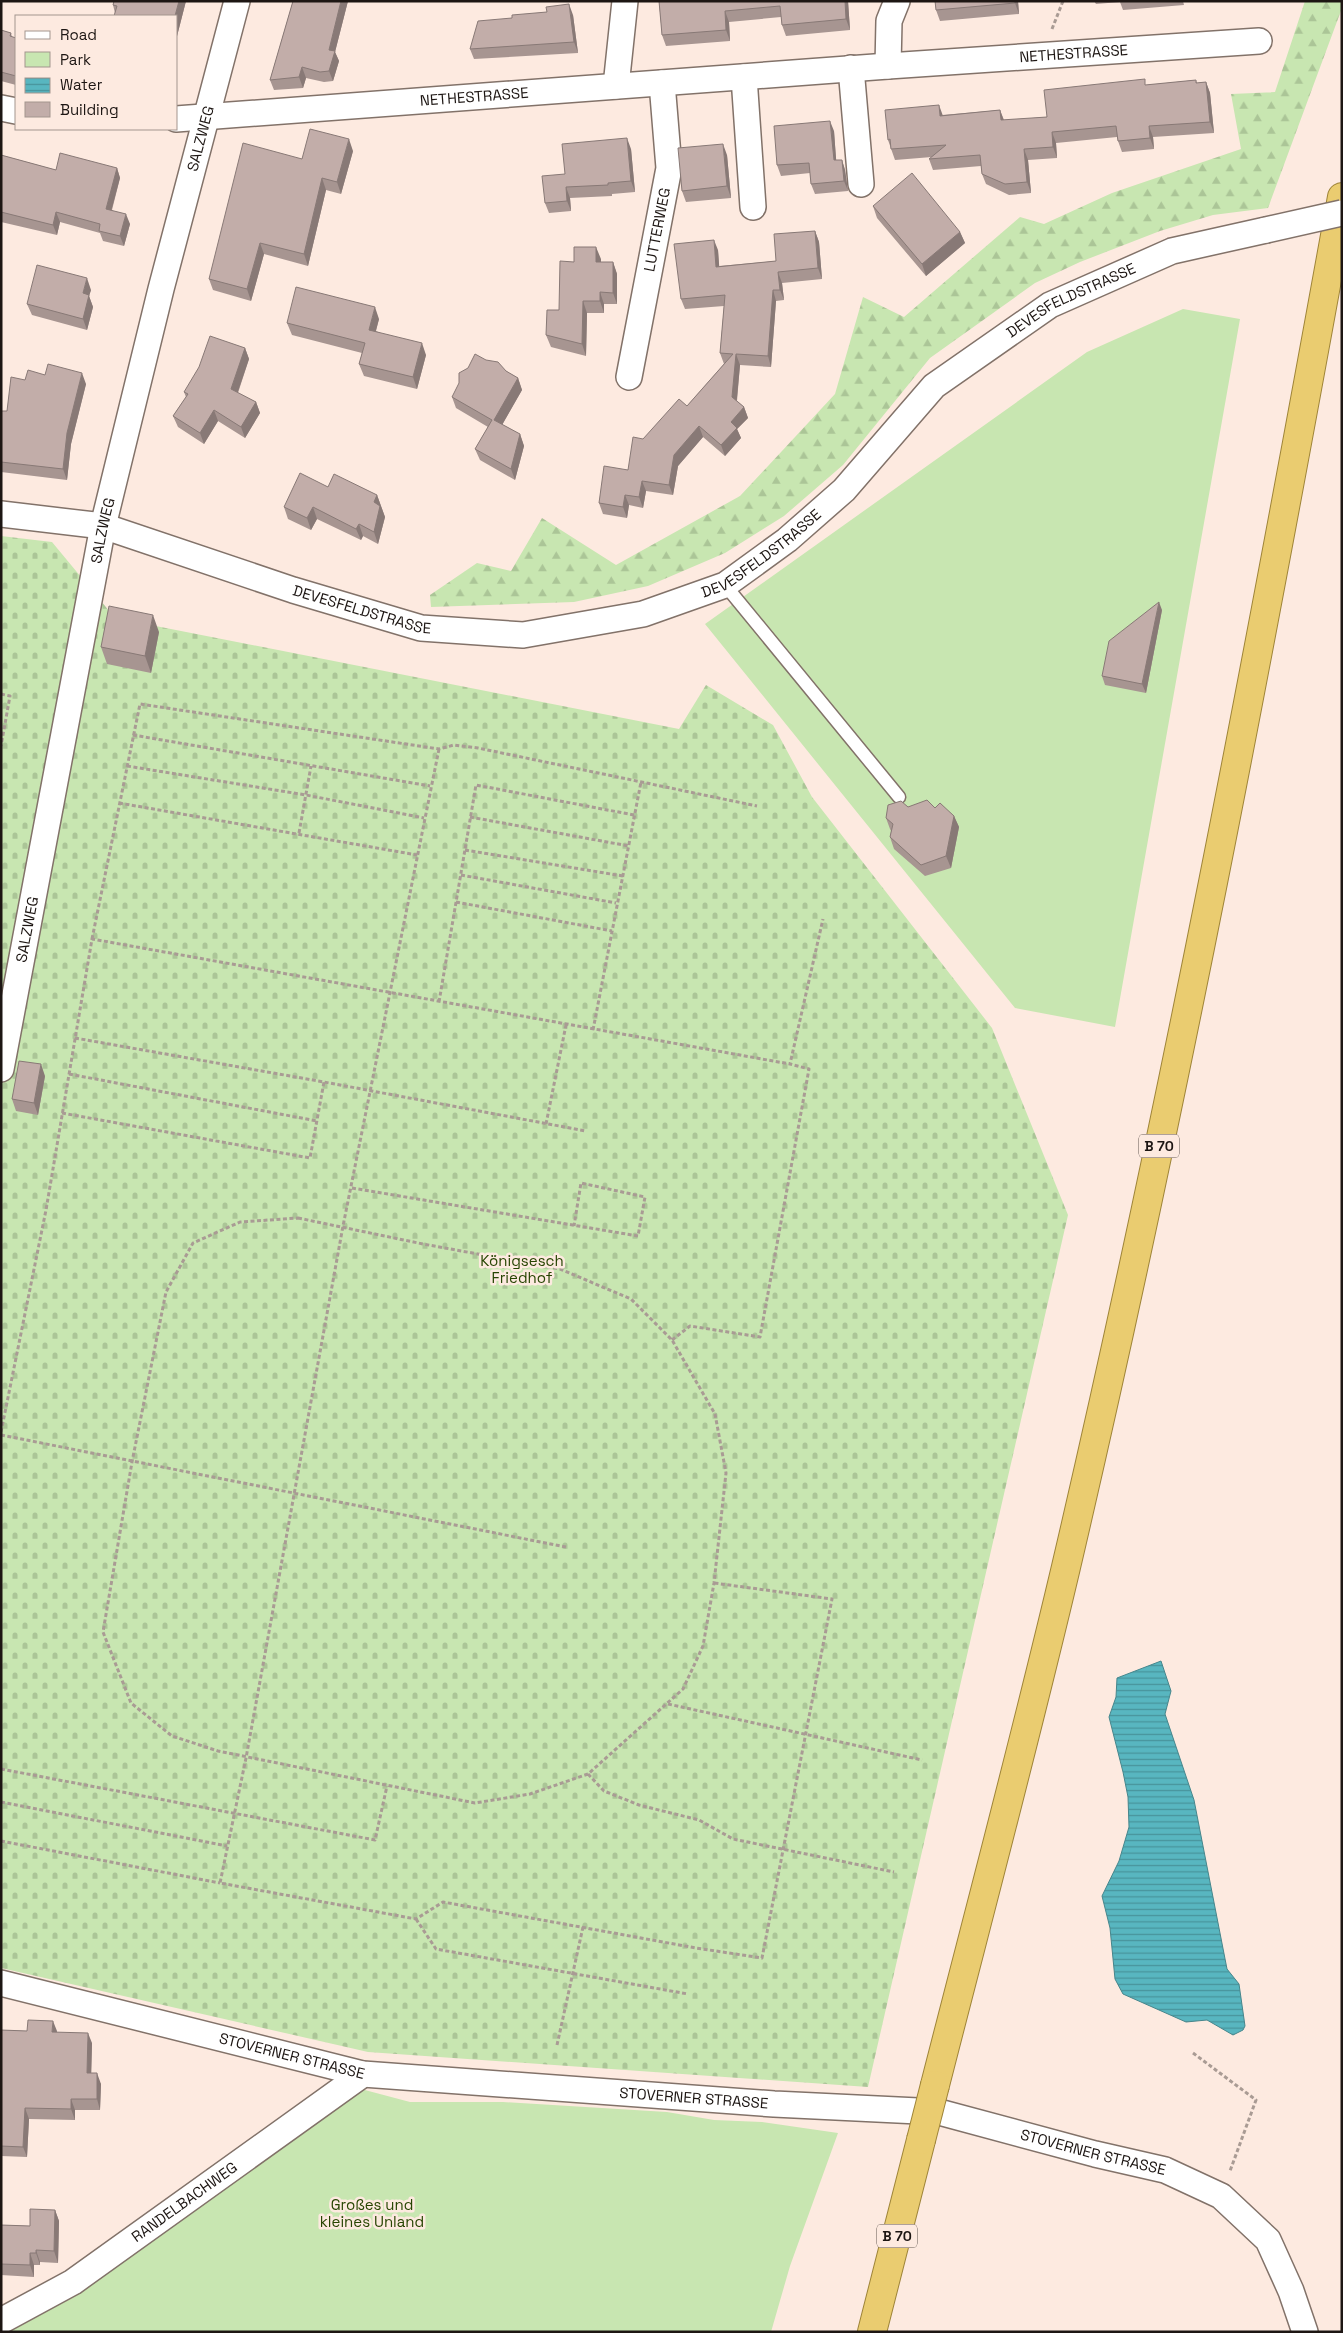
<svg xmlns="http://www.w3.org/2000/svg" width="1343" height="2333" viewBox="0 0 1343 2333" font-family="'Space Grotesk',sans-serif">
<style>
.forest{fill:url(#forest-firs)}
.cemetery{fill:url(#cemetery-stones)}
.park{fill:#c8e6b1}
.water{fill:url(#water-rules);stroke:#46868c}
.lines{fill:none;stroke-linecap:round;stroke-linejoin:round}
.service-casing{stroke:#827269;stroke-width:15}
.minor-casing{stroke:#827269;stroke-width:28}
.trunk-casing{stroke:#9e8438;stroke-width:30}
.path{stroke:#a99b94;stroke-width:3;stroke-dasharray:4 2.5;stroke-linecap:butt}
.service{stroke:#fff;stroke-width:12}
.minor{stroke:#fff;stroke-width:25}
.trunk{stroke:#eacc70;stroke-width:28}
.minor-bridge-casing{stroke:#827269;stroke-width:28;stroke-linecap:butt}
.trunk-bridge-casing{stroke:#9e8438;stroke-width:30;stroke-linecap:butt}
.minor-bridge{stroke:#fff;stroke-width:25}
.trunk-bridge{stroke:#eacc70;stroke-width:28}
.wall{fill:#a79591}
.shaded-wall{fill:#887976}
.building{fill:#c2ada9;stroke:#887976}
.labels{text-anchor:middle;stroke-width:5;stroke-linejoin:round;paint-order:stroke}
.shield{fill:#fdeae0;stroke:#605650;stroke-width:1}
.shield-label{font-size:14px;font-weight:bold;fill:#1d1613}
.street-label{font-size:15px;fill:#1d1613;stroke:#fdeae0}
.park-label{font-size:15px;fill:#274502;stroke:#fdeae0}
</style>
<defs>
<pattern id="forest-firs" width="22" height="20" patternUnits="userSpaceOnUse" patternTransform="scale(1.25)"><rect width="22" height="20" fill="#c8e6b1"/><path d="M5 1l3.5 6h-7zM16 11l3.5 6h-7z" fill="#abc597"/></pattern>
<pattern id="cemetery-stones" width="16" height="16" patternUnits="userSpaceOnUse" patternTransform="scale(1.25)"><rect width="16" height="16" fill="#c8e6b1"/><path d="M2 7V4a2 2 0 0 1 4 0v3zM10 15v-3a2 2 0 0 1 4 0v3z" fill="#abc597"/></pattern>
<pattern id="water-rules" width="6" height="5" patternUnits="userSpaceOnUse" patternTransform="scale(1.25)"><rect width="6" height="5" fill="#58b6c0"/><path d="M0 2.5h6" fill="none" stroke="#48939b"/></pattern>
</defs>
<rect width="100%" height="100%" fill="#fdeae0"/>
<path class="forest" d="M1305,1H1342V8L1268,208L1213,215L1160,231L1080,262L1035,283L930,358L843,465L784,516L725,553L648,586L574,602L431,607L430,595L477,563L511,571L542,518L616,565L740,496L835,394L863,297L904,317L1020,217L1044,224L1112,193L1241,149L1231,94L1275,92Z"/>
<path class="cemetery" d="M1,536L52,542L115,618L679,729L706,685L773,725L812,797L992,1028L1068,1215L868,2087L368,2052L1,1968Z"/>
<path class="park" d="M1183,309L1240,319L1115,1027L1015,1008L705,624L1087,352Z
M346,2085L410,2102H503L667,2112L714,2120L762,2122L838,2133L790,2266L771,2332H1Z"/>
<path class="water" d="M1161,1661L1171,1691L1165,1714L1194,1800L1227,1969L1239,1984L1245,2026L1243,2030L1233,2035L1207,2020L1186,2022L1123,1994L1115,1979L1110,1928L1102,1896L1119,1861L1129,1827L1128,1797L1123,1772L1109,1717L1116,1697L1117,1678Z"/>
<g class="lines">
<g class="service-casing">
<path id="service" d="M725,585L899,797"/>
</g>
<g class="minor-casing">
<g id="minor">
<path d="M888,66L889,21L897,1"/>
<path d="M851,68L861,184"/>
<path d="M744,77L753,207"/>
<path d="M616,86L625,1"/>
<path d="M1,108L16,111"/>
<path id="s1" d="M176,119L888,66L1259,41"/>
<path id="s2" d="M629,377L669,168L662,83"/>
<path id="s3" d="M1,514L103,526L293,590L421,628L523,635L643,614L725,585L787,540L844,490L934,386L1050,305L1172,251L1266,230"/>
<path id="s4" d="M1,1069L103,526L161,289L237,1"/>
<path id="s5" d="M1,1983L363,2074L774,2104L939,2112L1095,2154L1165,2170L1221,2196L1268,2240L1291,2291L1305,2332"/>
<path id="s6" d="M1,2321L73,2282L363,2074"/>
</g>
</g>
<g class="trunk-casing">
<path id="trunk" d="M935,2085C979,1913 1025,1741 1066,1567C1172,1114 1259,656 1342,197
M872,2332L921,2140"/>
</g>
<path class="path" d="M1052,29L1063,1
M1,694L10,696L1,746
M133,735L430,786
M439,749L343,1226L246,1758L220,1883L416,1919L443,1902L696,1948L762,1958L832,1599L714,1583
M127,766L306,795L424,818
M119,803L417,855
M470,817L629,846
M299,833L311,766
M465,850L623,876
M461,875L616,903
M456,902L612,931
M92,939L140,704L439,749L454,745L478,748L757,806
M439,1002L476,785L634,815
M593,1030L641,782
M75,1038L324,1082L586,1131
M69,1074L317,1121
M62,1113L310,1158L324,1082
M546,1124L566,1025
M352,1188L638,1236L645,1197L581,1183L574,1226
M298,1218L423,1244L560,1269L631,1299L672,1340L715,1414L726,1473L714,1583L703,1646L683,1689L588,1774L530,1794L475,1803L218,1751L172,1736L131,1703L103,1632L132,1462L166,1292L193,1243L240,1222Z
M672,1340L690,1326L760,1337L809,1069L790,1064L823,919
M1,1432L46,1210L92,939L790,1064
M1,1435L566,1547
M668,1704L922,1760
M1,1769L375,1840L387,1786
M588,1774L604,1791L639,1805L699,1820L733,1839L894,1872
M1,1802L227,1846
M1,1841L220,1883
M416,1919L436,1949L688,1994
M557,2045L583,1927
M1193,2053L1256,2100L1230,2171"/>
<use href="#service" class="service"/>
<use href="#minor" class="minor"/>
<use href="#trunk" class="trunk"/>
<g class="minor-bridge-casing">
<path id="minor-bridge" d="M1266,230L1342,213"/>
</g>
<g class="trunk-bridge-casing">
<path id="trunk-bridge" d="M921,2140L935,2085"/>
</g>
<use href="#minor-bridge" class="minor-bridge"/>
<use href="#trunk-bridge" class="trunk-bridge"/>
</g>
<path class="wall" d="M114,1H186L176,40L115,13L113,5Z
M293,1H348L335,52L339,61L333,81L324,82L306,78L303,88L274,90L270,80Z
M659,1H848L850,30L786,36L782,25L781,17L729,22L730,41L666,46L662,35Z
M935,1H1018L1019,14L940,21L936,10Z
M1094,1H1183L1184,5L1123,10L1120,2L1096,4Z
M573,15L578,53L474,59L470,49Z
M1,30L11,33L12,37L16,38V85L1,81Z
M1196,80L1197,83L1206,82L1210,93L1214,133L1153,137L1154,149L1122,152L1118,141L1117,137L1056,143L1057,158L1028,160L1031,193L1009,195L986,184L982,174L981,166L933,170L929,159L932,157L895,160L888,140L942,115L1000,110L1004,120L1047,117L1147,85Z
M834,131L836,160H842L845,170L848,191L815,194L811,184L810,173L781,176L777,165Z
M631,149L635,192L612,194V196L570,198L571,211L549,213L545,203L565,174Z
M353,151L341,194L326,190L308,266L264,254L251,301L213,290L209,279L302,159Z
M1,155L56,170L117,168L120,178L112,210L130,224L124,246L103,241L100,233L60,222L57,235L1,222Z
M727,155L731,198L686,202L682,191Z
M873,206L960,232L965,243L926,276L877,218Z
M815,231L819,242L822,279L782,283L784,300L776,301L771,367L740,365L737,401L744,407L748,418L737,429L741,438L725,456L703,437L678,466L673,495L646,491L643,508L629,505L627,518L603,514L599,503L628,470L643,439L687,406L724,364L720,353L724,306L685,309L681,299L718,250L719,266L776,261Z
M601,259V262H613L617,274V304H604V313H587L586,356L551,347L546,335L559,310L574,262Z
M91,290L89,296L93,307L87,330L32,315L27,304Z
M379,319L376,331L426,355L417,389L364,376L359,364L362,353L292,335L287,323Z
M245,348L249,359L238,393L256,402L260,413L245,438L218,421L204,444L178,427L173,416L186,397L184,392Z
M506,371L518,378L522,390L502,425L520,434L524,446L515,480L480,460L475,449L488,427L456,408L452,397Z
M45,375L86,384L71,444L67,480L1,472V411H7L25,380Z
M377,495L385,517L378,544L363,536L361,540L317,519L311,530L288,519L284,507Z
M1162,610L1146,693L1105,685L1102,676Z
M159,632L151,673L107,664L101,647Z
M908,807L935,808L954,816L959,827L951,868L925,876L894,849L890,837L891,831L890,829L886,818Z
M45,1076L38,1115L16,1111L12,1099Z
M1,2030L56,2032L92,2043L91,2073L101,2084L100,2110H75V2120L29,2119L27,2157L1,2156Z
M55,2210L59,2221L58,2263L40,2262V2265H34V2277L1,2275V2225L30,2226Z"/>
<path class="shaded-wall" d="M179,1H186L176,40V16H175Z
M341,1H348L335,52L339,61L333,81L329,71V50Z
M845,1H848L850,30L846,19Z
M1015,1H1018L1019,14L1015,3Z
M569,4L573,15L578,53L574,42Z
M725,11L729,22L730,41L726,30Z
M302,67L306,78L303,88L299,77Z
M1206,82L1210,93L1214,133L1210,122Z
M939,105L943,116H940Z
M1000,110L1004,121L1001,120Z
M830,121L834,131L837,171L834,160Z
M1149,126L1153,137L1154,149L1150,138Z
M1052,132L1056,143L1057,158L1053,147Z
M627,138L631,149L635,192L631,181Z
M349,139L353,151L341,194L337,182Z
M723,144L727,155L731,198L727,186Z
M1024,149L1028,160L1031,193L1027,182Z
M842,160L845,170L848,191L844,181Z
M117,168L120,178L109,219L106,209Z
M322,178L326,190L308,266L304,254Z
M566,187L570,198L571,211L567,201Z
M56,212L60,222L57,235L53,225Z
M126,214L130,224L124,246L120,236Z
M815,231L819,242L822,279L818,268Z
M960,232L965,243L926,276L922,264Z
M714,240L718,250L720,277L716,267Z
M260,243L264,254L251,301L247,289Z
M596,247L601,259V274L596,262Z
M613,262L617,274V304L613,293Z
M778,272L782,283L784,300L780,290Z
M87,278L91,290L89,296L93,307L87,330L83,319V293Z
M773,290L776,301L771,367L768,356Z
M600,292L604,304V313L600,301Z
M583,301L587,313L586,356L582,344Z
M375,307L379,319L373,341L369,330Z
M422,343L426,355L417,389L413,377Z
M245,348L249,359L235,400L231,389Z
M736,354L740,365L736,408L732,397Z
M82,373L86,384L71,444L67,480L63,469L67,433Z
M518,378L522,390L498,432L494,420Z
M256,402L260,413L245,438L241,427Z
M744,407L748,418L737,429L741,438L725,456L721,445L731,422Z
M214,410L218,421L204,444L200,433Z
M699,426L703,437L678,466L673,495L669,485L674,455Z
M520,434L524,446L515,480L511,469Z
M642,481L646,491L643,508L639,497Z
M377,495L385,517L378,544L374,532V502Z
M625,495L629,505L627,518L623,507Z
M313,507L317,519L311,530L307,518Z
M359,524L363,536L361,540L356,529Z
M1159,602L1162,610L1146,693L1142,684Z
M153,615L159,632L151,673L145,656Z
M954,816L959,827L951,868L946,856Z
M41,1064L45,1076L38,1115L34,1103Z
M53,2021L57,2031L56,2042L52,2032Z
M88,2033L92,2043L91,2084L87,2073Z
M97,2073L101,2084L100,2110L97,2099Z
M71,2099L75,2110V2120L71,2109Z
M25,2108L29,2119L27,2157L23,2147Z
M55,2210L59,2221L58,2263L54,2251Z
M36,2250L40,2262V2265L36,2253Z
M30,2253L34,2265V2277L30,2265Z"/>
<path class="building" d="M114,1H179L175,16H114L117,6L113,5Z
M293,1H341L329,50L335,51L329,71L320,72L302,67L299,77L270,80Z
M659,1H845L846,19L782,25L780,6L725,11L726,30L662,35Z
M935,1H1015V3L936,10Z
M569,4L574,42L470,49L478,21L512,18V15L547,12L546,7Z
M1,30L11,33L10,36L16,38V76L1,72Z
M1145,79V85L1196,80V83L1206,82L1210,122L1149,126L1150,138L1118,141L1116,126L1052,132L1053,147L1024,149L1027,182L1005,184L982,174L980,155L929,159L946,145L891,149L890,139L888,140L885,110L939,105L940,116L1000,110L1001,120L1047,117L1044,90Z
M830,121L834,160H842L844,181L811,184L809,163L777,165L774,126Z
M310,129L349,139L337,182L322,178L304,254L260,243L247,289L209,279L243,143L302,159Z
M627,138L631,181L608,183V185L566,187L567,201L545,203L542,176L565,174L562,144Z
M723,144L727,186L682,191L678,148Z
M60,153L117,168L106,209L126,214L120,236L99,231L100,224L56,212L53,225L1,212V155L56,170Z
M912,173L960,232L922,264L873,206Z
M815,231L818,268L778,272L780,290H773L768,356L736,354L732,397L744,407L731,422L737,428L721,445L699,426L674,455L669,485L642,481L639,497L625,495L623,507L599,503L604,466L628,470L633,437L643,439L679,399L687,406L733,354L720,353L725,295L681,299L674,244L714,240L716,267L776,261L774,234Z
M574,247H596V262H613V293L600,292V301H583L582,344L546,335L547,310H559L560,261L574,262Z
M37,265L87,278L83,293L89,295L83,319L27,304Z
M296,287L375,307L369,330L422,343L413,377L359,364L365,343L287,323Z
M210,336L245,348L231,389L256,402L241,427L214,410L200,433L173,416L188,394L184,392L199,367Z
M475,354L486,360L498,362L506,371L518,378L494,420L520,434L511,469L475,449L492,420L452,397L459,383V373L468,368Z
M48,364L82,373L67,433L63,469L1,462V411H7L11,377L25,380L28,370L45,375Z
M300,473L328,487L334,474L377,495L374,502L380,506L374,532L359,524L356,529L313,507L307,518L284,507Z
M1159,602L1142,684L1102,676L1109,641Z
M109,606L153,615L145,656L101,647Z
M927,800L935,808L940,803L954,816L946,856L921,865L890,837L893,824L886,818L888,805L901,801L908,807Z
M19,1061L41,1064L34,1103L12,1099Z
M28,2020L53,2021L52,2032L88,2033L87,2073H97V2099H71V2109L25,2108L23,2147L1,2146V2030L27,2031Z
M30,2209L55,2210L54,2251L36,2250V2253H30V2265L1,2264V2225L30,2226Z"/>
<g class="labels">
<g class="shield">
<rect x="1139" y="1134.5" width="40" height="23" rx="4"/>
<rect x="877" y="2224.5" width="40" height="23" rx="4"/>
</g>
<g class="shield-label">
<text x="1159" y="1151">B 70</text>
<text x="897" y="2241">B 70</text>
</g>
<g class="street-label">
<text dy="5" stroke="none"><textPath href="#s1" startOffset="900">NETHESTRASSE</textPath></text>
<text dy="5" stroke="none"><textPath href="#s1" startOffset="299">NETHESTRASSE</textPath></text>
<text dy="5" stroke="none"><textPath href="#s4" startOffset="952">SALZWEG</textPath></text>
<text dy="5" stroke="none"><textPath href="#s2" startOffset="150">LUTTERWEG</textPath></text>
<text dy="5" stroke="none"><textPath href="#s3" startOffset="1200">DEVESFELDSTRASSE</textPath></text>
<text dy="5" stroke="none"><textPath href="#s4" startOffset="548">SALZWEG</textPath></text>
<text dy="5" stroke="none"><textPath href="#s3" startOffset="795">DEVESFELDSTRASSE</textPath></text>
<text dy="5" stroke="none"><textPath href="#s3" startOffset="375">DEVESFELDSTRASSE</textPath></text>
<text dy="5" stroke="none"><textPath href="#s4" startOffset="142">SALZWEG</textPath></text>
<text dy="5" stroke="none"><textPath href="#s5" startOffset="300">STOVERNER STRASSE</textPath></text>
<text dy="5" stroke="none"><textPath href="#s5" startOffset="705">STOVERNER STRASSE</textPath></text>
<text dy="5" stroke="none"><textPath href="#s5" startOffset="1110">STOVERNER STRASSE</textPath></text>
<text dy="5" stroke="none"><textPath href="#s6" startOffset="219">RANDELBACHWEG</textPath></text>
</g>
<g class="park-label">
<text x="522" y="1266">Königsesch<tspan x="522" dy="17">Friedhof</tspan></text>
<text x="372" y="2210">Großes und<tspan x="372" dy="17">kleines Unland</tspan></text>
</g>
</g>
<rect width="1343" height="2333" fill="none" stroke="#1d1613" stroke-width="5"/>
<rect x="15" y="15" width="162" height="115" fill="#fdeae0" stroke="#a3958e"/>
<rect x="25" y="31" width="25" height="8" fill="#ffffff" stroke="#a3958e"/>
<text x="60" y="40" font-size="15" fill="#1d1613">Road</text>
<rect x="25" y="52" width="25" height="15" fill="#c8e6b1" stroke="#a3958e"/>
<text x="60" y="65" font-size="15" fill="#1d1613">Park</text>
<rect x="25" y="78" width="25" height="15" fill="url(#water-rules)" stroke="#a3958e"/>
<text x="60" y="90" font-size="15" fill="#1d1613">Water</text>
<rect x="25" y="102" width="25" height="15" fill="#c2ada9" stroke="#a3958e"/>
<text x="60" y="115" font-size="15" fill="#1d1613">Building</text>
</svg>
